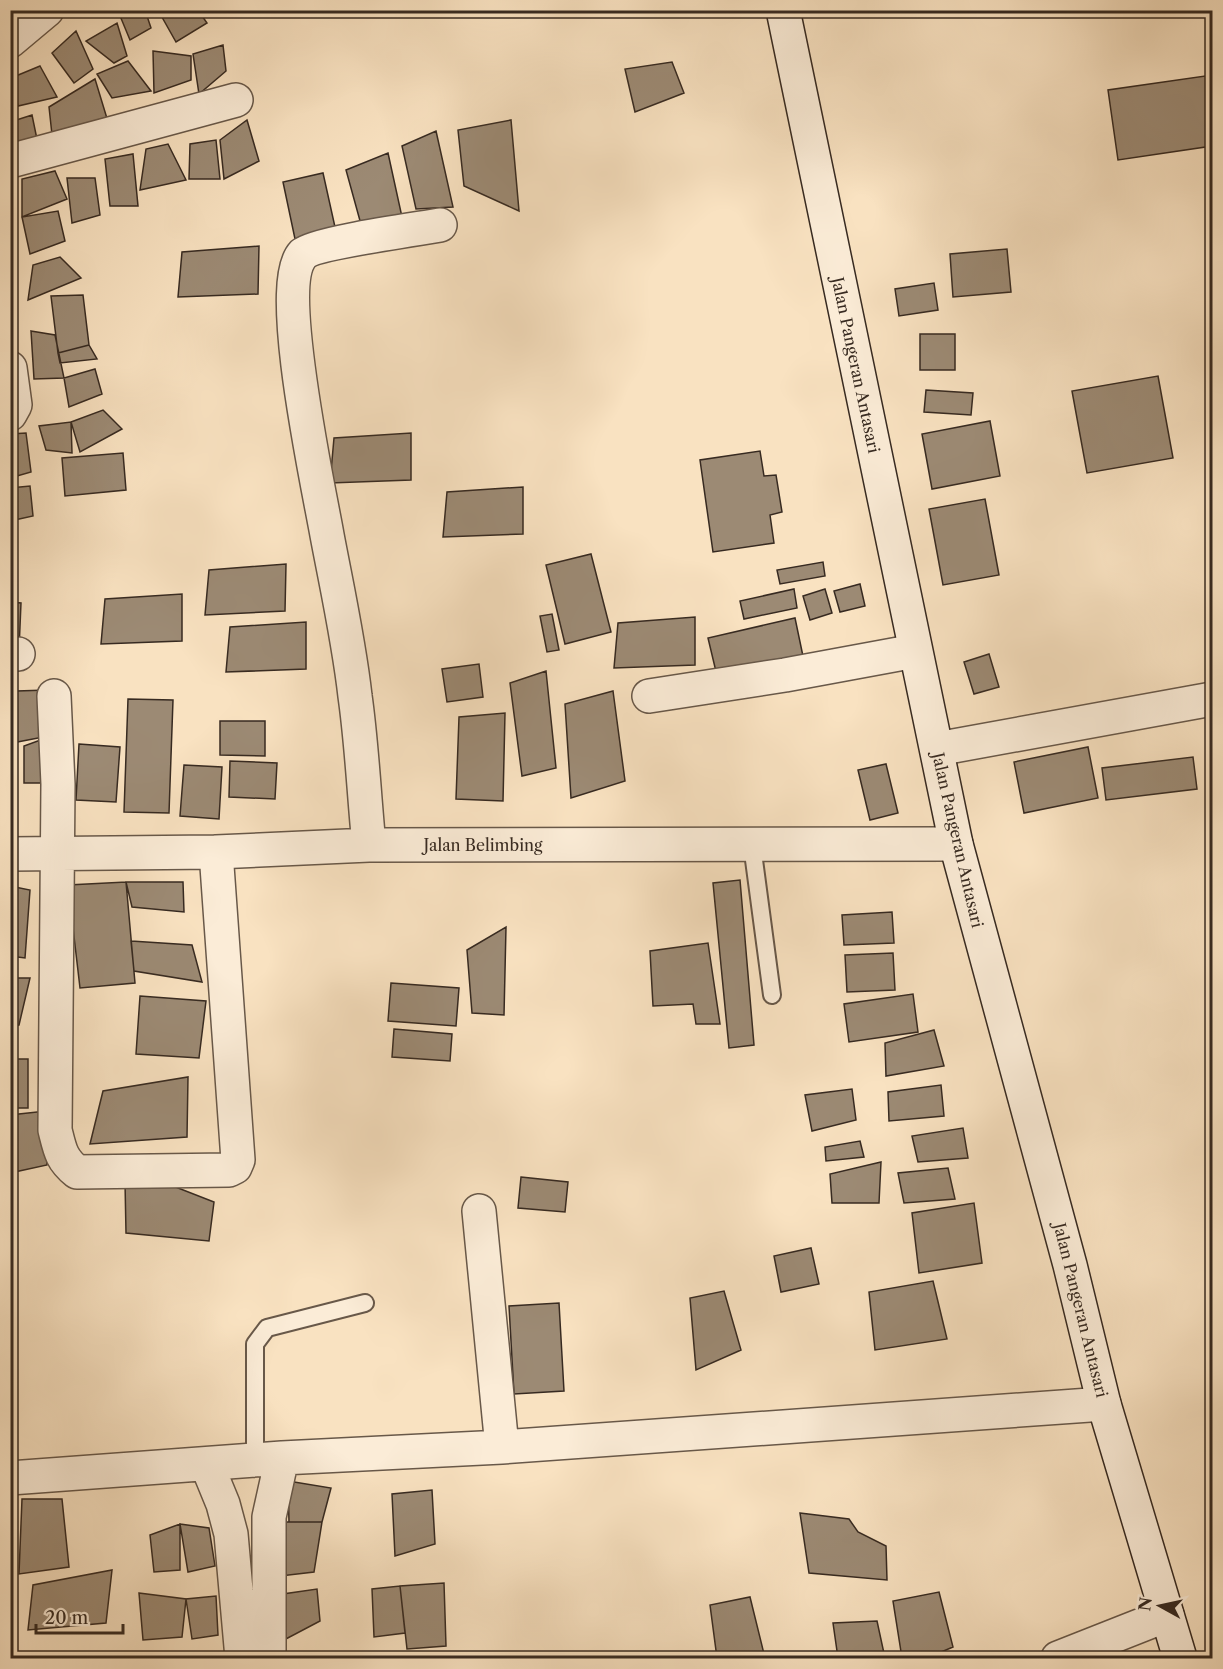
<svg xmlns="http://www.w3.org/2000/svg" width="1223" height="1669" viewBox="0 0 1223 1669" font-family="'Libre Caslon Text',serif">
<style>
.building{fill:#9c8a74;stroke:#372a21;stroke-width:1.5}
.lines{fill:none;stroke-linecap:round;stroke-linejoin:round}
.lane-casing{stroke:#685849;stroke-width:20}
.street-casing{stroke:#685849;stroke-width:36}
.secondary-casing{stroke:#372a21;stroke-width:36}
.lane{stroke:#fbecd7;stroke-width:16}
.street{stroke:#fbecd7;stroke-width:33}
.secondary{stroke:#fbecd7;stroke-width:33}
.labels{text-anchor:middle;stroke-width:4.5;stroke-linejoin:round;paint-order:stroke}
.street-label{font-size:16px;fill:#372a21;stroke:#fbecd7}
</style>
<rect width="100%" height="100%" fill="#f9e2c1"/>
<filter id="stains"><feTurbulence type="fractalNoise" baseFrequency=".00333" numOctaves="4"/><feColorMatrix values="0 0 0 0 .2 0 0 0 0 .09 0 0 0 0 .02 0 0 0 .5 -.17"/></filter>
<radialGradient id="worn" r=".72"><stop offset=".6" stop-color="#630" stop-opacity="0"/><stop offset="1" stop-color="#630" stop-opacity=".3"/></radialGradient>
<path class="building" d="M145,10L151,28L130,40L118,11Z
M158,10H198L207,23L176,42Z
M117,23L127,56L114,63L86,41Z
M76,31L93,69L74,83L52,53Z
M223,45L226,71L199,94L193,54Z
M153,51L191,56V80L154,93Z
M128,61L151,91L112,98L97,74Z
M672,62L684,93L635,112L625,69Z
M40,66L57,97L18,106L11,78Z
M1212,75V146L1118,160L1108,90Z
M95,79L109,125L53,144L49,107Z
M32,115L38,144L17,156L10,143V122Z
M247,120L259,161L224,179L220,140Z
M511,120L519,211L464,186L458,130Z
M436,131L453,207L416,209L402,146Z
M216,140L220,179H189L190,144Z
M168,144L186,180L140,190L146,149Z
M388,153L402,217L362,228L346,170Z
M133,154L138,206H110L105,159Z
M55,171L67,199L22,217V179Z
M323,173L337,236L295,239L283,182Z
M67,178H95L100,215L72,223Z
M58,211L65,241L30,254L22,217Z
M259,246L258,294L178,297L182,252Z
M1007,249L1011,292L953,297L950,254Z
M60,257L81,278L28,300L33,265Z
M934,283L938,310L899,316L895,289Z
M83,295L89,345L58,353L51,296Z
M31,331L55,335L64,378L34,379Z
M920,334H955V370H920Z
M89,345L97,359L60,363L58,353Z
M95,369L102,394L69,407L64,378Z
M1158,376L1173,458L1087,473L1072,391Z
M926,390L973,393L971,415L924,412Z
M103,410L122,429L80,452L71,422Z
M990,421L1000,476L932,489L922,434Z
M71,422L72,453L46,450L39,426Z
M26,433L31,472L10,478V434Z
M411,433V480L330,483L334,438Z
M760,451L764,476L776,475L782,512L770,515L774,543L713,552L700,460Z
M123,453L126,490L65,496L62,458Z
M30,486L33,516L10,521V488Z
M523,487V534L443,537L447,492Z
M985,499L999,575L943,585L929,509Z
M10,553H17L16,593L10,594Z
M591,554L611,632L565,644L546,565Z
M823,562L825,576L780,584L777,570Z
M286,564L285,611L205,615L209,570Z
M860,584L865,606L840,612L834,591Z
M794,589L797,608L744,619L740,601Z
M825,589L832,613L810,620L803,596Z
M182,594V641L101,644L105,599Z
M10,602L21,603L19,650L10,649Z
M552,614L559,650L547,652L540,616Z
M695,617V665L614,668L618,623Z
M795,618L804,661L718,680L708,638Z
M306,622V669L226,672L230,627Z
M989,654L999,687L974,694L964,662Z
M479,664L483,697L447,702L442,669Z
M546,671L556,768L522,776L510,683Z
M47,690L54,735L12,743L17,691Z
M613,691L625,781L571,798L565,704Z
M128,699L173,700L169,813L124,812Z
M505,713L503,801L456,799L459,717Z
M220,721H265V756L220,755Z
M54,735L55,783H24V746Z
M79,744L120,747L116,802L76,800Z
M1088,747L1098,798L1024,813L1014,762Z
M1193,757L1197,789L1106,800L1102,768Z
M230,761L277,763L275,799L229,797Z
M886,764L898,813L870,820L858,770Z
M184,765L222,767L219,819L180,816Z
M740,880L754,1045L729,1048L713,883Z
M126,882H183L184,912L132,907Z
M126,882L135,983L80,988L68,885Z
M10,886L30,890L25,958L10,956Z
M892,912L894,943L844,945L842,915Z
M506,927L504,1015L472,1013L467,950Z
M131,941L192,945L202,982L134,971Z
M708,943L720,1024H696L693,1004L653,1006L650,951Z
M893,953L895,990L847,992L845,955Z
M10,978H30L19,1025L10,1026Z
M391,983L459,988L456,1026L388,1021Z
M913,994L918,1032L849,1042L844,1004Z
M140,996L206,1001L199,1058L136,1054Z
M394,1029L452,1034L450,1061L392,1057Z
M934,1030L944,1066L886,1076L885,1043Z
M10,1059H28V1108H10Z
M188,1077L187,1137L90,1144L103,1091Z
M941,1085L944,1116L889,1121L888,1092Z
M852,1089L856,1120L812,1131L805,1095Z
M46,1111L47,1165L10,1173V1115Z
M963,1128L968,1158L918,1162L912,1136Z
M860,1141L864,1157L826,1161L825,1147Z
M881,1162L879,1203H832L830,1174Z
M948,1168L955,1199L904,1203L898,1173Z
M521,1177L568,1182L565,1212L518,1208Z
M125,1182L173,1186L214,1202L209,1241L126,1233Z
M974,1203L982,1263L919,1273L912,1213Z
M811,1248L819,1284L781,1292L774,1256Z
M933,1281L947,1339L875,1350L869,1292Z
M724,1291L741,1350L696,1370L690,1298Z
M559,1303L564,1391L514,1394L509,1306Z
M288,1481L331,1488L322,1522H289Z
M432,1490L435,1544L395,1556L392,1494Z
M22,1499H62L69,1567L19,1574Z
M800,1513L849,1519L858,1532L886,1546L887,1580L809,1573Z
M279,1522H322L314,1572L272,1577Z
M180,1524V1570L154,1572L150,1535Z
M180,1524L209,1528L215,1566L188,1572Z
M112,1570L106,1623L28,1630L33,1585Z
M444,1583L446,1646L407,1649L400,1586Z
M400,1586L405,1633L374,1637L372,1589Z
M317,1589L320,1621L284,1640L283,1594Z
M939,1592L953,1647L927,1658H902L893,1601Z
M139,1593L186,1599L182,1637L143,1640Z
M216,1596L218,1635L192,1639L186,1599Z
M750,1597L765,1658H717L710,1605Z
M877,1621L885,1658H838L833,1623Z"/>
<g class="lines">
<g class="lane-casing">
<path id="lane" d="M752,845L772,995
M255,1461V1344L267,1328L365,1303"/>
</g>
<g class="street-casing">
<path id="street" d="M10,41L47,10
M10,161L236,100
M10,368L15,405L10,414
M10,655L18,654
M54,696L58,784L55,1130C60,1150 61,1159 77,1172L229,1170L235,1167L238,1160L216,852
M649,696L785,675L915,651
M937,749L1212,699
M369,845C364,795 362,745 355,696C349,642 337,588 327,535C319,489 274,285 303,254C315,243 418,229 440,225
M10,854L216,852L369,845L956,844
M479,1211L502,1447
M207,1465L223,1504L231,1534L242,1658
M10,1478L282,1458L502,1447L1104,1404
M269,1658V1517L282,1458
M1058,1658L1167,1615"/>
</g>
<g class="secondary-casing">
<path id="secondary" d="M783,10L956,844L1070,1265L1104,1404L1180,1658"/>
</g>
<use href="#lane" class="lane"/>
<use href="#street" class="street"/>
<use href="#secondary" class="secondary"/>
</g>
<g class="labels">
<g class="street-label">
<text transform="translate(856 365) rotate(78)" y="6">Jalan Pangeran Antasari</text>
<text transform="translate(958 840) rotate(77)" y="6">Jalan Pangeran Antasari</text>
<text x="483" y="851">Jalan Belimbing</text>
<text transform="translate(1081 1310) rotate(76)" y="6">Jalan Pangeran Antasari</text>
</g>
</g>
<rect width="1223" height="1669" fill="none" stroke="#f9e2c1" stroke-width="36"/>
<rect x="12" y="12" width="1199" height="1645" fill="none" stroke="#372a21" stroke-width="3"/>
<rect x="18" y="18" width="1187" height="1633" fill="none" stroke="#372a21" stroke-width="1.5"/>
<g transform="translate(1160 1606) rotate(278)" stroke="#fbecd7" stroke-width="4.5" paint-order="stroke">
<path d="M0-4.5L10 22L0 15L-10 22Z" fill="#372a21"/>
<text y="-9" font-size="16" font-weight="bold" text-anchor="middle" fill="#372a21">N</text>
</g>
<path d="M36 1624v9h87v-9" fill="none" stroke="#372a21" stroke-width="3"/>
<text x="45" y="1624" font-size="18" fill="#372a21" stroke="#fbecd7" stroke-width="4.5" paint-order="stroke">20 m</text>
<rect width="100%" height="100%" filter="url(#stains)"/>
<rect width="100%" height="100%" fill="url(#worn)"/>
</svg>
